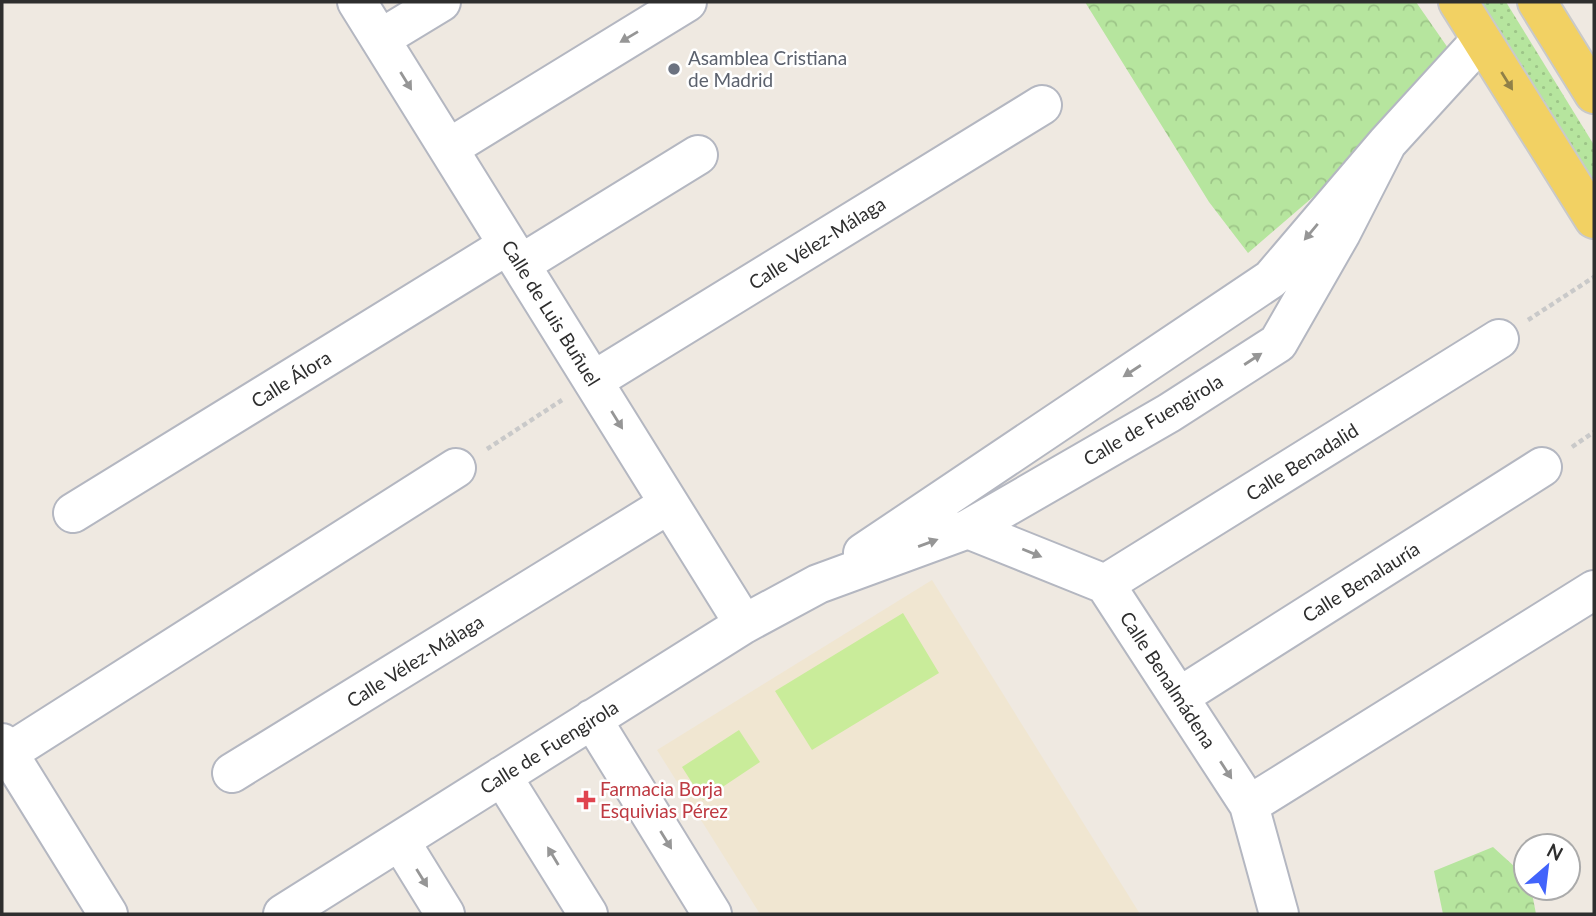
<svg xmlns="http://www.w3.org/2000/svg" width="1596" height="916" viewBox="0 0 1596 916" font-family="Lato,sans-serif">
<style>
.education{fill:#f0e6d1}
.grass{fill:url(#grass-dots)}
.forest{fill:url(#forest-crowns)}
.pitch{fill:#c9ec9a}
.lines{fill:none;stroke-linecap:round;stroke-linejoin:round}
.minor-casing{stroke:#b4b7c1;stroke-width:42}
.major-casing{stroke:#c9c9c9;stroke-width:42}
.path{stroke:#c9c9c9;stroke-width:4.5;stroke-dasharray:5 3.5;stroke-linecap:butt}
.minor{stroke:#fff;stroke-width:38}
.major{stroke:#f2d163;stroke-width:38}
.oneway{fill:#969696}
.oneway2{fill:#908048}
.worship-dot{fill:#6b7280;stroke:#fff;stroke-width:2.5}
.health-dot{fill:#e0444e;stroke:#fff;stroke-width:2.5}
.labels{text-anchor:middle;stroke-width:5;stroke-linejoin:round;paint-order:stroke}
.worship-label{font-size:19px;fill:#5b616d;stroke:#fff;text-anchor:start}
.street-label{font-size:19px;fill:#2e2e2e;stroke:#fff}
.health-label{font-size:19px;fill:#be3a42;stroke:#fff;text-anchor:start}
</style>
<defs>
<pattern id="grass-dots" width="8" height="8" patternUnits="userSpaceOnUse" patternTransform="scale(1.75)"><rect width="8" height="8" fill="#b6e59e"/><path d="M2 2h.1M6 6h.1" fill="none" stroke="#9dc588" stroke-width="1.8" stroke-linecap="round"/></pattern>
<pattern id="forest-crowns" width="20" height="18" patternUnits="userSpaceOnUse" patternTransform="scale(1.75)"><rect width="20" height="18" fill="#b6e59e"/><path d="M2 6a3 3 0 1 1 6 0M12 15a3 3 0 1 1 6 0" fill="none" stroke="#9dc588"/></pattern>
</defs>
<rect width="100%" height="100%" fill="#efe9e1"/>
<path class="education" d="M932,580L1140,914H760L657,750Z"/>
<path class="grass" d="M1482,2H1506L1594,145V181Z"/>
<path class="forest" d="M1085,2H1416L1448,48L1334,179L1248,253L1209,202Z
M1493,847L1526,877V888H1531L1536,914H1443L1434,871Z"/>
<path class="pitch" d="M903,613L939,673L812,750L775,691Z
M739,730L760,762L703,800L682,767Z"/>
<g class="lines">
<g class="minor-casing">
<path id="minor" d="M357,2L744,624
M380,39L441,2
M449,148L687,2
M521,264L698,155
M593,381L1042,105
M73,513L508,245
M968,529L1105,584L1249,805L1279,914
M863,553L1271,279L1387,143L1481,40
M1105,584L1499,339
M1179,697L1542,467
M592,719L712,914
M2,743L108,914
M8,753L456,468
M232,773L669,504
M502,776L588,914
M1249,805L1594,590
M400,841L445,914
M283,914L744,624L818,584L968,529L1169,413L1278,343L1341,233L1387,143"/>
</g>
<g class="major-casing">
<path id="major" d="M1458,2L1594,219
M1537,2L1594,94"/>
</g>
<path class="path" d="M1528,320L1594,277
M1572,447L1594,432
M487,449L562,400"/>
<use href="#minor" class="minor"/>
<use href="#major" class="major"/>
</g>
<defs><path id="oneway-solid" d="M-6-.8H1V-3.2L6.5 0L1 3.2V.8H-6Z" transform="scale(1.75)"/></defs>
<g class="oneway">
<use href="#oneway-solid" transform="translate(629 37) rotate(149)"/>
<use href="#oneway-solid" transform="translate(406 81) rotate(58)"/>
<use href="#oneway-solid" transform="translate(1311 232) rotate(130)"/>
<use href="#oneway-solid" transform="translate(1253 359) rotate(-33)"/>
<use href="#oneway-solid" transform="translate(1132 371) rotate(147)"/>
<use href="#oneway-solid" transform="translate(617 420) rotate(58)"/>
<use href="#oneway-solid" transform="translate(928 543) rotate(-20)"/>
<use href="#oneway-solid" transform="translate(1032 553) rotate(22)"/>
<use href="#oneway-solid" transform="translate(1226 770) rotate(57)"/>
<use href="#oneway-solid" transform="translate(666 840) rotate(58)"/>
<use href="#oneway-solid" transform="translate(553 856) rotate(-121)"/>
<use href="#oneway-solid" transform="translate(422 878) rotate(58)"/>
</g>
<use class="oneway2" href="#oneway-solid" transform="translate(1507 81) rotate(58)"/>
<circle class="worship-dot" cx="674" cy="69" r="7"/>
<path class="health-dot" d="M582.5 789.5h7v7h7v7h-7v7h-7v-7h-7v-7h7z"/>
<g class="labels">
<g class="worship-label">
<text x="688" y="65">Asamblea Cristiana<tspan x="688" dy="22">de Madrid</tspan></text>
</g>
<g class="street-label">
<text transform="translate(817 243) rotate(-32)" y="7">Calle Vélez-Málaga</text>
<text transform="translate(551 313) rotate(58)" y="7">Calle de Luis Buñuel</text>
<text transform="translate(291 379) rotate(-32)" y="7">Calle Álora</text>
<text transform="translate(1153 420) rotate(-31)" y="7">Calle de Fuengirola</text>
<text transform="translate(1302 462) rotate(-32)" y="7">Calle Benadalid</text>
<text transform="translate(1361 582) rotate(-32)" y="7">Calle Benalauría</text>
<text transform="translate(415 661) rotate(-32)" y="7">Calle Vélez-Málaga</text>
<text transform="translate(1168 680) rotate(57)" y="7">Calle Benalmádena</text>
<text transform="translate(549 747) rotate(-32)" y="7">Calle de Fuengirola</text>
</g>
<g class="health-label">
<text x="600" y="796">Farmacia Borja<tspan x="600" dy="22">Esquivias Pérez</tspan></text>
</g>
</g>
<rect width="1596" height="916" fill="none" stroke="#2e2e2e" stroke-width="7"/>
<g transform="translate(1547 867) rotate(28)"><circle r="33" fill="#ffffff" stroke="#ababab" stroke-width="2"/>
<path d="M0-5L12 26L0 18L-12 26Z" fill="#4264fb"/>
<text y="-10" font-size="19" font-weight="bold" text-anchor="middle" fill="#2e2e2e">N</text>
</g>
</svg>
